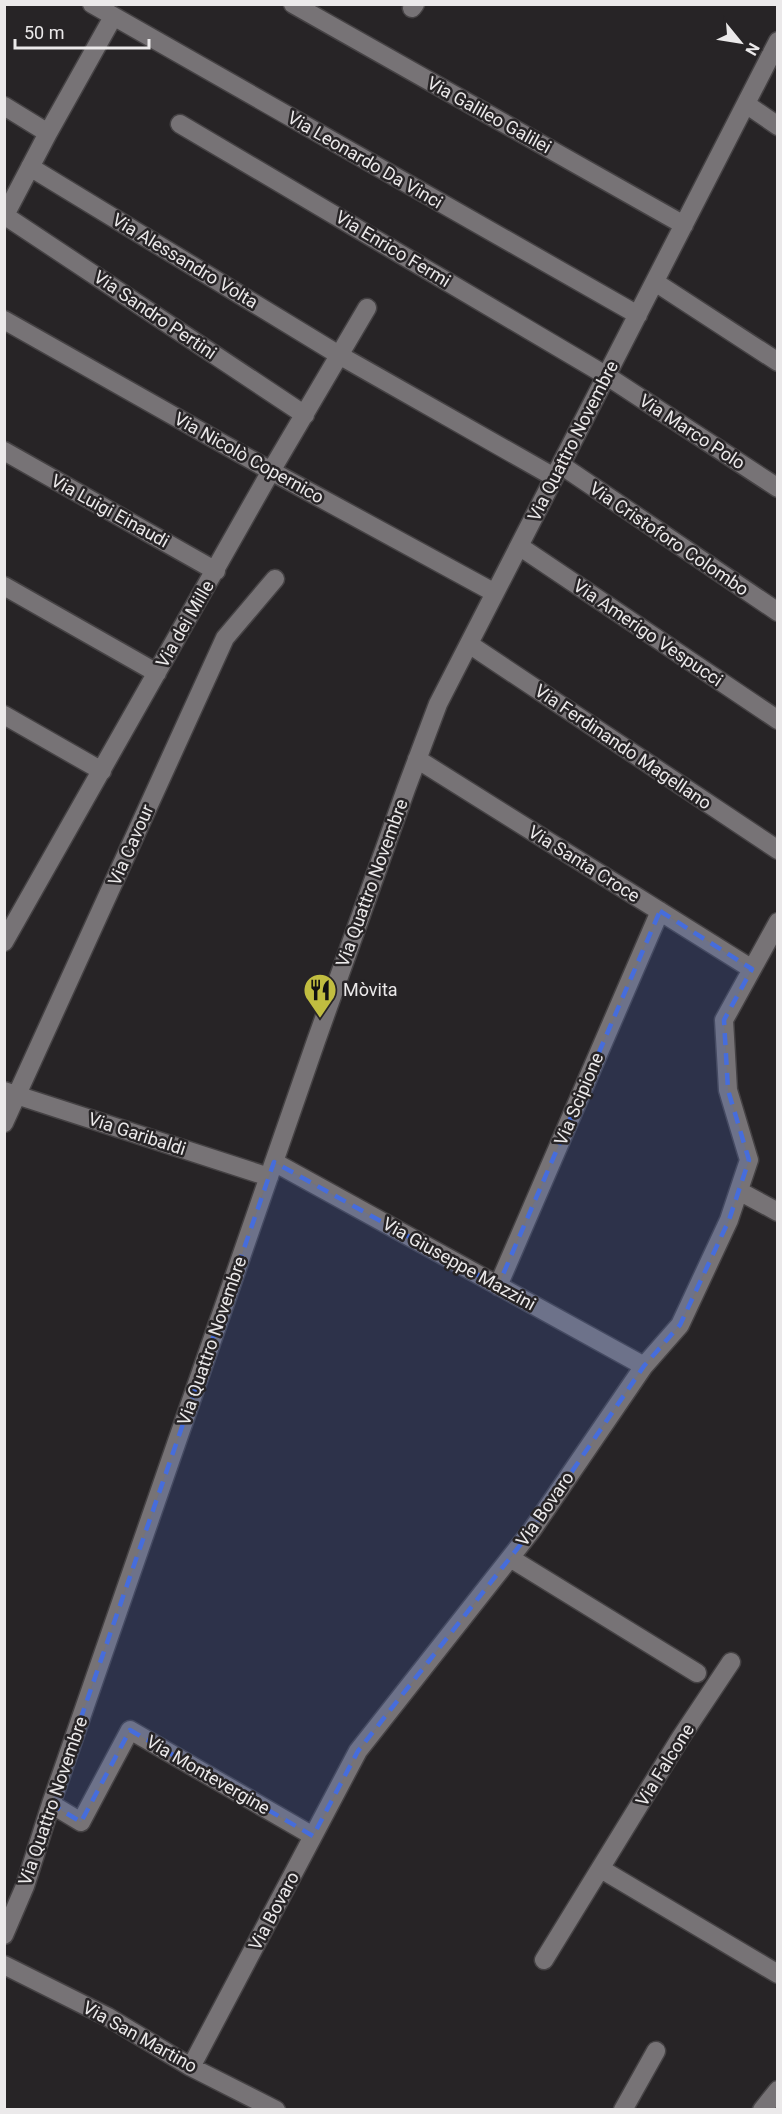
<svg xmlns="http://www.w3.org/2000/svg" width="782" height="2114" viewBox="0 0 782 2114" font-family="Roboto,sans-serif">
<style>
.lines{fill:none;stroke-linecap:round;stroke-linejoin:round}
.minor-casing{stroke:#454244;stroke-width:21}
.minor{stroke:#777376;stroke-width:18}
.marked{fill:#466ddc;fill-opacity:0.2;stroke:#466ddc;stroke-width:4.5;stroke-dasharray:12 8;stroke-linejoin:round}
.labels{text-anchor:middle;stroke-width:5;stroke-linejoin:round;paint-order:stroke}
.street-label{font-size:18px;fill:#ebe9ea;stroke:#272426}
.poi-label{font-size:18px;fill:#ebe9ea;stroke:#272426;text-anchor:start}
</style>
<rect width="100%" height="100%" fill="#272426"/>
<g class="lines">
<g class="minor-casing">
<path id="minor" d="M92,4L638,315
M293,4L684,225
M412,8L415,4
M746,104L778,126
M4,106L48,133
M180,124L607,376L778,488
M30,167L339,355L554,477
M4,215L305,415
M5,215L48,133L113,17
M655,282L778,362
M4,320L271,471L495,593
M4,451L216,571
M561,465L778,612
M519,546L778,720
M4,586L157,673
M469,644L778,850
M4,715L102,771
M417,759L752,969
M4,942L271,471L367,308
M4,1091L269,1177
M4,1123L225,638L275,579
M274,1162L644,1366
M739,1191L778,1212
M498,1286L660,911
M510,1558L697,1673
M51,1804L81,1822L130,1730L313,1836
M601,1869L778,1974
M4,1935L25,1886L51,1804L316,1041L406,789L438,704L778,41
M544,1960L681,1737L731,1662
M4,1965L108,2017L191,2067L276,2110
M191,2067L358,1751L532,1530L644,1366L680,1325L729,1220L749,1160L728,1090L724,1020L778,922
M623,2110L656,2051
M762,2110L778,2090"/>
</g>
<use href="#minor" class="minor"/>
</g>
<path class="marked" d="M660,911L752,969L724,1020L728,1090L749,1160L729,1220L680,1325L644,1366L532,1530L358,1751L313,1836L130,1730L81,1822L51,1804L274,1162L498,1286Z"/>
<defs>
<g id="restaurant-pin" transform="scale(1.725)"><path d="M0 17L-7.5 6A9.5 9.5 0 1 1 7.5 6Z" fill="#c1bd40" stroke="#272426"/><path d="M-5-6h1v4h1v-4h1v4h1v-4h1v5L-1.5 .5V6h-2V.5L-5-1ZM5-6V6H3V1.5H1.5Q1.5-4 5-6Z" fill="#111"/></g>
</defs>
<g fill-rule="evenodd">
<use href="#restaurant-pin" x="320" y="990"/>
</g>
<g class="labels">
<g class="street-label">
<text transform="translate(489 115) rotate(29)" y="6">Via Galileo Galilei</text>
<text transform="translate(365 160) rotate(30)" y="6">Via Leonardo Da Vinci</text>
<text transform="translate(393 249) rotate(31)" y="6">Via Enrico Fermi</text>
<text transform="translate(185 261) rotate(31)" y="6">Via Alessandro Volta</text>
<text transform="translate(155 315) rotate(34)" y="6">Via Sandro Pertini</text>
<text transform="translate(692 432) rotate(33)" y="6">Via Marco Polo</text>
<text transform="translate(573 441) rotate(-63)" y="6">Via Quattro Novembre</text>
<text transform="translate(249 458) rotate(29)" y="6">Via Nicolò Copernico</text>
<text transform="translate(110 511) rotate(29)" y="6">Via Luigi Einaudi</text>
<text transform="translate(669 539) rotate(34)" y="6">Via Cristoforo Colombo</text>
<text transform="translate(185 624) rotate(-60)" y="6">Via dei Mille</text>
<text transform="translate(648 633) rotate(34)" y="6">Via Amerigo Vespucci</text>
<text transform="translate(623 747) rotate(34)" y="6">Via Ferdinando Magellano</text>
<text transform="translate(131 845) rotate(-66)" y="6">Via Cavour</text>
<text transform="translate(584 864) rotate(32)" y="6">Via Santa Croce</text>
<text transform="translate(372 883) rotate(-70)" y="6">Via Quattro Novembre</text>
<text transform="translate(579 1099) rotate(-67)" y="6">Via Scipione</text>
<text transform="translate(137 1134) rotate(18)" y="6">Via Garibaldi</text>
<text transform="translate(459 1264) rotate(29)" y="6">Via Giuseppe Mazzini</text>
<text transform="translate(212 1341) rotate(-71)" y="6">Via Quattro Novembre</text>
<text transform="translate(545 1509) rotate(-55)" y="6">Via Bovaro</text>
<text transform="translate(665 1765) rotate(-58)" y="6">Via Falcone</text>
<text transform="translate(208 1775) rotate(30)" y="6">Via Montevergine</text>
<text transform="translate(53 1801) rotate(-71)" y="6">Via Quattro Novembre</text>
<text transform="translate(274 1911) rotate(-62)" y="6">Via Bovaro</text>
<text transform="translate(140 2037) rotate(29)" y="6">Via San Martino</text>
</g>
<g class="poi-label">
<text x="343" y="996">Mòvita</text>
</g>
</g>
<rect width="782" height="2114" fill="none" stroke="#ebe9ea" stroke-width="12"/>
<g transform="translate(740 42) rotate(120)" stroke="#272426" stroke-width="4.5" paint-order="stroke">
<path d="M0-4.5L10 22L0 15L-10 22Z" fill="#ebe9ea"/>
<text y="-9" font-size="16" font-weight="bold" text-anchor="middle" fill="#ebe9ea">N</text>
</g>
<path d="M15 39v9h134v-9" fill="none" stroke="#ebe9ea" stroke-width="3"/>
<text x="24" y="39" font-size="18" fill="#ebe9ea" stroke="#272426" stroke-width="4.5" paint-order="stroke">50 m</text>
</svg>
